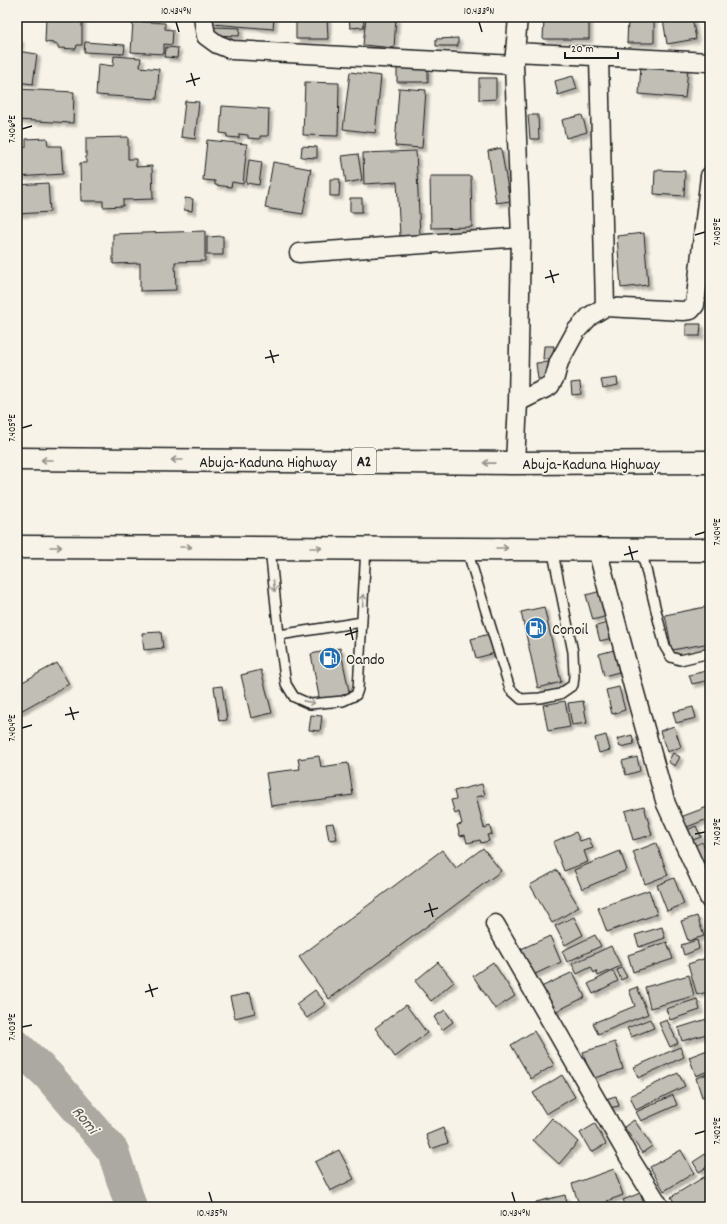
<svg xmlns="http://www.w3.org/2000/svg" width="727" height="1224" viewBox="0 0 727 1224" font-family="Dekko,sans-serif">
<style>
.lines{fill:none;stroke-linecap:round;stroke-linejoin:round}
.river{stroke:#aca9a2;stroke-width:32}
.building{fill:#c0beb5;stroke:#1c1c1c;filter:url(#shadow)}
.lane-casing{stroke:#1c1c1c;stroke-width:12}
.street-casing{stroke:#1c1c1c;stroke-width:21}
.highway-casing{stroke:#1c1c1c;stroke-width:25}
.lane{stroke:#f7f3e8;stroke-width:9}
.street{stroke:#f7f3e8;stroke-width:18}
.highway{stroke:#f7f3e8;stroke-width:22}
.oneway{stroke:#94928c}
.ticks{fill:none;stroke:#1c1c1c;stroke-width:1.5}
.labels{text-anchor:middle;stroke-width:3.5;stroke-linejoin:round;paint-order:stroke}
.shield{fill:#f7f3e8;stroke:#5e5c59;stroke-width:1}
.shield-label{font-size:15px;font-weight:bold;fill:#1c1c1c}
.street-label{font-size:16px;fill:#1c1c1c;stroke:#f7f3e8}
.poi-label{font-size:16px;fill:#1c1c1c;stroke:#f7f3e8;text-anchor:start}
.water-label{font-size:17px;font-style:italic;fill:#565452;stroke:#f7f3e8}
.neatline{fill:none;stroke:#1c1c1c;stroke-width:1.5}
.ticks-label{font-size:10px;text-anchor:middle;fill:#1c1c1c}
</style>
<defs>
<filter id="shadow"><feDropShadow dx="3.5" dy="3.5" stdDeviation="1" flood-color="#0004"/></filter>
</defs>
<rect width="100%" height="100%" fill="#f7f3e8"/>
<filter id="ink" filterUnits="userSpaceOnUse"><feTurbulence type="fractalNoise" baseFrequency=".025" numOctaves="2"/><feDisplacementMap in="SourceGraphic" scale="8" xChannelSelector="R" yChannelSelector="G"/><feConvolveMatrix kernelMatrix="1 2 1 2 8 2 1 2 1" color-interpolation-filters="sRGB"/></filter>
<g filter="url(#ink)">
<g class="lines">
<path class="river" d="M17,1046L48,1075L113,1151L131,1207"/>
</g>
<path class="building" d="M46,17H82V45H77L76,49L58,48V45L54,44V43L45,42Z
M213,17H274L273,29L212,24Z
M296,17H327L328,39H296Z
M349,17H363L364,27L350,28Z
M366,17H396L394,48L363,45Z
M567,17H589V39H543L544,20H567Z
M674,17H692L696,39L667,44L663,19Z
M628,19H654V43H627Z
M133,21L165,23V29L173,30L172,45L164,44V54L131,52Z
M213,27L240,28L239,36L213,35Z
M458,38V46H436V39Z
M17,39H20V46H17Z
M85,42L125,45L124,54L84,52Z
M166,47L178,48L177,58L165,57Z
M17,51L37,54L33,84L17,82Z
M114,56L141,58L140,67L159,69L157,99L96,95L98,64L113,66Z
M641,65L688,69L685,98L639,94Z
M397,68H428V82H397Z
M350,72L381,76L375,133L343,129Z
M573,76L577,89L558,95L555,81Z
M479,78H496V99L479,100Z
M305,82L339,83L338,136L303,135Z
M399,88L426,90L422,148L395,146Z
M17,89L74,92L73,123L17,120Z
M185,101L199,102L195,139L181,137Z
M222,106L269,109L268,136H260V139L248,138V135L239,134V138L227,137V134L220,133Z
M528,115H538L539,139H530Z
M582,115L587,132L566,138L562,120Z
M128,137V159H136V167L152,166L153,199L123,200V206L103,207V201H81L80,163H86V138Z
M47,138L48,146H61L63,174L17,177V148L26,147V139Z
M207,140L247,144L243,184L232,182L231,187L215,185V181L203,180Z
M302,146L317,147V158L301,157Z
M501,148L510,201L496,203L488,151Z
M416,151L420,235L400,236L397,182L364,184L363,153Z
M358,154L362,180L346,183L342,156Z
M249,160L262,162L259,185L246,183Z
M273,162L311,169L303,214L265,208Z
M655,170L685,171L684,196L654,194Z
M430,176H471L472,227L431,228Z
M330,179H340L339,196H330Z
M48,183L50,212L17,214V185Z
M185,198L193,199L192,211L184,210Z
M350,198H362V212H350Z
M205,231V261L175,262L176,290L140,291V263L113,264V234Z
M644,233L648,285L621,288L617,236Z
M223,236V255H207V237Z
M686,324H701L700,336H686Z
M544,346H554L553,360L543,359Z
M549,362L551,378L538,379L536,363Z
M617,378L618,385L603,388L601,380Z
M580,382L581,394L572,395L571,383Z
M601,591L607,616L593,620L586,595Z
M710,606V643L672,650L665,615Z
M544,607L561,682L538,688L521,612Z
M608,623L612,638L600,641L596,626Z
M161,632L163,648L144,650L142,633Z
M489,634L495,653L476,658L471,639Z
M340,648L350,696L320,702L311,654Z
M614,650L619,672L604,676L599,654Z
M57,663L69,684L17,713V685Z
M261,670L272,713L251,718L241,675Z
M710,670V680L692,684L689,675Z
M707,684H710V702L709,703Z
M222,686L227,720L219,721L214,687Z
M619,687L625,710L612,714L606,690Z
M565,701L570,727L548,731L543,705Z
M583,701L587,723L572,725L568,703Z
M693,707L696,718L676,723L673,712Z
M311,715L322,716L320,731L309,730Z
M674,726L681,747L667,752L660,731Z
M606,735L610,750L599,753L595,738Z
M632,735L634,744L620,747L617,739Z
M673,753L680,757L675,766L668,762Z
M319,756L321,767L348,763L353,795L271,806L266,773L300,769L298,759Z
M637,757L640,771L626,775L622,761Z
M482,784L485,795L476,797L484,828L490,826L492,834L487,835L489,841L481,843L480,840L467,843L465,835L460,836L457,825L462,824L459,812L455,814L451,800L456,799L454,791Z
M644,806L652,835L633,840L625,811Z
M710,806V818L682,829L678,818Z
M333,823L337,839L329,840L326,824Z
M696,826L701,837L687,842L683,832Z
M576,832L580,841L589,838L593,848L584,851L588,862L564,871L553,842Z
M710,837V848L705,840Z
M702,842L710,858L698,864L690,848Z
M656,843L668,875L645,884L633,852Z
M483,848L501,871L329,999L299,957L442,850L456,868Z
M620,851L627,870L582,889L574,870Z
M710,862V878L703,866Z
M557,870L579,907L552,923L530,885Z
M674,878L684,904L667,911L657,885Z
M649,890L657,914L607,932L598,908Z
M697,916L704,936L688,941L681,921Z
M574,917L583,935L565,945L555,926Z
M662,927L665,938L639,947L635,935Z
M595,935L601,946L567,962L562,951Z
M550,936L561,962L533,975L521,949Z
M697,940L699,949L684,955L681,945Z
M667,942L673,959L633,972L628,955Z
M611,946L621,966L598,976L596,971L594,973L591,967L577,974L572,964Z
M709,957L710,991L697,995L688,964Z
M438,962L454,982L431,1001L415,981Z
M493,962L515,996L495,1009L473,976Z
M622,968L627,977L621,980L617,970Z
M613,971L618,981L593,994L588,984Z
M573,972L585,997L551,1014L539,988Z
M689,975L694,996L650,1008L645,987Z
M637,987L648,1014L598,1034L593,1023L635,1006L629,990Z
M315,990L326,1004L307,1018L296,1004Z
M250,993L255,1013L235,1018L230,997Z
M697,999L700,1010L670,1020L666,1009Z
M406,1005L427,1033L395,1057L375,1028Z
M445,1010L453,1022L442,1030L434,1017Z
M710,1018V1033L682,1041L678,1028Z
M650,1019L654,1028L631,1037L627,1028Z
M667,1020L678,1043L670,1047L659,1023Z
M534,1031L554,1065L531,1079L511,1045Z
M615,1042L623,1069L591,1079L583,1052Z
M680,1047L684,1057L638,1078L634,1067Z
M710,1049V1070L696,1076L689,1057Z
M678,1073L685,1086L636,1110L630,1096Z
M710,1073V1094L702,1097L696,1078Z
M562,1075L575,1097L546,1114L533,1093Z
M673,1095L677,1105L641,1121L636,1112Z
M616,1096L619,1106L608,1108L605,1099Z
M552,1118L578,1142L559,1164L533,1140Z
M634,1120L652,1146L642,1153L624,1127Z
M595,1124L606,1144L591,1152L580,1133Z
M443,1128L448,1143L431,1149L426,1135Z
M339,1150L354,1179L330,1191L315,1162Z
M681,1150L694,1173L664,1191L650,1167Z
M710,1151V1165L699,1172L693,1162Z
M614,1169L623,1195L607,1201L608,1205L601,1207H580L572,1184Z
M704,1177L710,1188V1198L705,1201L707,1205L704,1207H677L671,1197Z
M640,1193L645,1207H626L623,1200Z
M565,1195L568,1207H537L536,1202Z"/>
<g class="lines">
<g class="lane-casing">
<path id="lane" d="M270,548L279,635L286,684L294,697L310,704L343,701L356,695L358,689L366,548
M641,549L665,647L671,657L680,660L710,653
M467,550L510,689L521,699L540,698L560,694L573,685L574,676L573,652L552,548
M279,635L362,622"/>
</g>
<g class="street-casing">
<path id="street" d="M203,17L206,36L217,44L232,50L514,65
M515,52L710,62
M599,57L605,307
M299,253L521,237
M518,402L550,386L555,377L559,362L576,331L590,316L605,307L683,311L691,310L695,305L710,176
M515,463L518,402L521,237L514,65L518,17
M597,549L633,686L666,804L710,900
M495,924L629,1157L660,1207"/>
</g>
<g class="highway-casing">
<path id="highway" d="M17,459L515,463L710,462
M17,547L710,550"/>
</g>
<use href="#lane" class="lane"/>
<use href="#street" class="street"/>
<use href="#highway" class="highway"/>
</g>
<defs><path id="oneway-shaft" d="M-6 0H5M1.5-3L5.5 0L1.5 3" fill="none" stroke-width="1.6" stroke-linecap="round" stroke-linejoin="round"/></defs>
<g class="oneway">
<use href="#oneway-shaft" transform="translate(47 460) rotate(-180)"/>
<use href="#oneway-shaft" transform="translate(177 460) rotate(-180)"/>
<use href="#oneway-shaft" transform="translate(489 463) rotate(-179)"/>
<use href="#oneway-shaft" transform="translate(56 547)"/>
<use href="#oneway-shaft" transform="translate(186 547)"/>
<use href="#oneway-shaft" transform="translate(316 548)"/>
<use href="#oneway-shaft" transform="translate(502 548)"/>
<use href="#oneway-shaft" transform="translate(274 586) rotate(84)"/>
<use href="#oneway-shaft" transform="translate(363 600) rotate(-87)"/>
<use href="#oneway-shaft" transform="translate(309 702) rotate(11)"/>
</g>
</g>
<path class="ticks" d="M176,22L179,32M479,22L482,32M191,73L195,86M186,82L200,78M22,129L32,126M695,235L705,232M550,270L554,283M545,278L559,274M270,350L274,363M265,358L279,355M22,428L32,425M695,535L705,532M629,546L633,560M624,555L638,551M350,627L353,640M345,635L358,631M70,707L74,720M65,715L79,712M22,728L32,725M695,834L705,832M429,903L433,917M424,912L438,908M149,984L153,997M145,992L158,988M22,1027L32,1025M695,1134L705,1131M209,1192L212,1202M512,1192L515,1202"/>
<defs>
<g id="fuel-disc" transform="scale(1.15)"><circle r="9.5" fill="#1f6fb2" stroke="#f7f3e8"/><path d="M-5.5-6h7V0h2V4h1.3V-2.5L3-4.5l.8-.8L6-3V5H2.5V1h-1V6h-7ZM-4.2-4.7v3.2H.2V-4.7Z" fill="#fff"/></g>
</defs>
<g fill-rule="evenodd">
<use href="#fuel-disc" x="536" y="628"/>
<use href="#fuel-disc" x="330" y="658"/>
</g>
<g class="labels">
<rect class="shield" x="352" y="448" width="24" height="26" rx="3"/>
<g class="shield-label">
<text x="364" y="466">A2</text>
</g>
<g class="street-label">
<text x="268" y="467">Abuja-Kaduna Highway</text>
<text x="591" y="469">Abuja-Kaduna Highway</text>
</g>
<g class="poi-label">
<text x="552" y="634">Conoil</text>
<text x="346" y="664">Oando</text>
</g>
<g class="water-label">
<text transform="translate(86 1119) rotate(50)" y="6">Romi</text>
</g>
</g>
<rect width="727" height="1224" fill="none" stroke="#f7f3e8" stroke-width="44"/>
<path d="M565 52v6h53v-6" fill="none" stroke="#1c1c1c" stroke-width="2"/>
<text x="571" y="52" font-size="12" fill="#1c1c1c" stroke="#f7f3e8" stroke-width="3" paint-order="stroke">20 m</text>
<rect x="22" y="22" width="683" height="1180" class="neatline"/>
<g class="ticks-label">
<text x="176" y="14">10.434°N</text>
<text x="479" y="14">10.433°N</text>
<text transform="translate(11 129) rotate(-90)" y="4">7.406°E</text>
<text transform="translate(716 232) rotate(-90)" y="4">7.405°E</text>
<text transform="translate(11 428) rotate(-90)" y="4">7.405°E</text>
<text transform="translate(716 532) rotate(-90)" y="4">7.404°E</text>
<text transform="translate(11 728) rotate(-90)" y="4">7.404°E</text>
<text transform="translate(716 832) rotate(-90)" y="4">7.403°E</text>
<text transform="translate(11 1027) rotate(-90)" y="4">7.403°E</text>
<text transform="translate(716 1131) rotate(-90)" y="4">7.402°E</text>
<text x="212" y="1216">10.435°N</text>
<text x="515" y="1216">10.434°N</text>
</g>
</svg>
